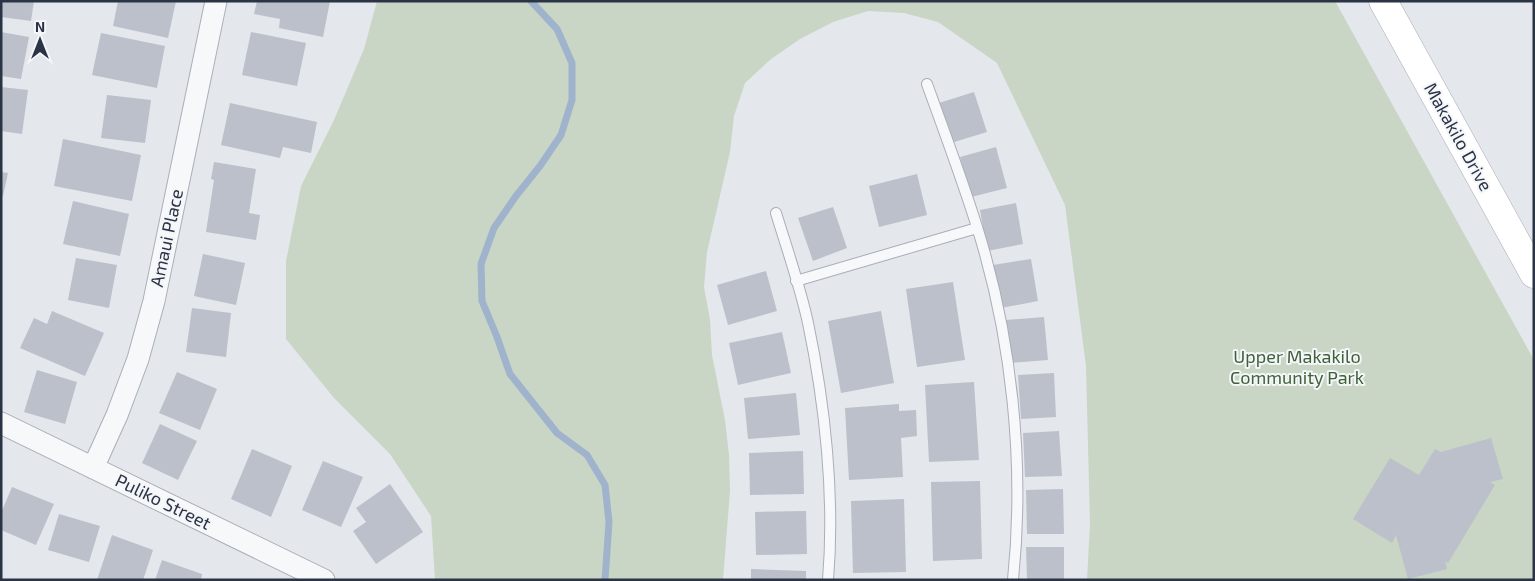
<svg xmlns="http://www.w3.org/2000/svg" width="1535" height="581" viewBox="0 0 1535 581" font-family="'Exo 2',sans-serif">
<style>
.green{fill:#c9d6c5}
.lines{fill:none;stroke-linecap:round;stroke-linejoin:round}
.stream{stroke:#9fb4cc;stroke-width:7}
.building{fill:#bbc0ca}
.service-casing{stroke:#a9aeb7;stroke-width:12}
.minor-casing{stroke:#a9aeb7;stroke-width:23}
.secondary-casing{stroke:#a9aeb7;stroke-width:29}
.service{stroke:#f7f8fa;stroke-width:10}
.minor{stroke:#f7f8fa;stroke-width:21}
.secondary{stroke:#fff;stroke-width:28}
.labels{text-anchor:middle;stroke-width:4;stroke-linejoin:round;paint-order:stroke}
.street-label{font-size:18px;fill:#2b3445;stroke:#f4f6f9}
.park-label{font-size:18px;fill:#3f6138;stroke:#f4f6f9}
</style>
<rect width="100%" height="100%" fill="#e4e7ec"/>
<path class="green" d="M377,1H1335L1534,360V580H1087L1090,523L1086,366L1065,205L997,63L938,22L904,13L868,11L833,22L800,39L771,59L745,83L734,116L730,152L707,252L704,287L710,320L712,355L725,420L729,455L730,491L723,580H435L431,516L390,454L334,398L286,339V261L301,186L334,120L364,49Z"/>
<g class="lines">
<path class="stream" d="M531,1L557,29L572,63V100L561,135L540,166L516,196L494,228L481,264L482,301L497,337L510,374L557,433L587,455L605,485L609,522L605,580"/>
</g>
<path class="building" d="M1,1H34L31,21L1,17Z
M118,1H176L168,38L113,26Z
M257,1H330L323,37L279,28L280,19L254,14Z
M1,32L29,37L21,79L1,76Z
M251,32L306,43L297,86L242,75Z
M101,33L165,46L157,88L92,75Z
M1,87L28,90L22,134L1,131Z
M974,92L987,132L951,143L939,103Z
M107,95L151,100L145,143L101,138Z
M230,103L317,122L311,153L283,147L280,158L221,145Z
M63,139L141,155L132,201L54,186Z
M996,147L1007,188L971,197L960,157Z
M214,162L256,169L249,213L260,215L256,240L206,232L214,180L211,179Z
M1,172L8,173L3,196H1Z
M917,174L927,215L879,227L869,186Z
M73,201L129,214L120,256L63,244Z
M1016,203L1023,244L987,251L980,210Z
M833,207L847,248L813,261L798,218Z
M203,254L245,263L236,305L194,296Z
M76,258L117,265L109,308L68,300Z
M1031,259L1038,301L1001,308L993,265Z
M766,271L777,311L728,325L717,285Z
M953,282L965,360L917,367L906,289Z
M192,308L231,313L226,357L186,352Z
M52,311L104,333L85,376L20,348L34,318L47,324Z
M881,311L894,383L841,393L828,321Z
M1044,317L1048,360L1010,363L1006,320Z
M782,332L791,373L738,385L729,343Z
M37,370L77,382L65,424L24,412Z
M177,372L217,389L200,430L159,413Z
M1054,373L1056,417L1021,419L1018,375Z
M974,382L979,460L929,462L925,385Z
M796,393L800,435L748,439L744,398Z
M899,404V411L916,410L917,436L901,438L903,477L849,480L845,408Z
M160,424L197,441L178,480L142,463Z
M1059,431L1062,476L1025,477L1023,433Z
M1491,438L1503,479L1490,482L1495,485L1448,563L1445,561L1447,569L1408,579L1396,535L1392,543L1353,519L1390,458L1419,475L1435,449L1441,452Z
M252,449L292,466L271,517L231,499Z
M803,451L804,494L750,495L749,453Z
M323,461L363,477L341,527L302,510Z
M980,481L982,559L933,561L931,482Z
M390,484L423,532L376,564L353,531L366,522L356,508Z
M12,487L54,504L36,545L1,530V513Z
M1063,489L1064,534H1027L1026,490Z
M904,499L906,572L853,573L851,501Z
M806,511L807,554L756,555L755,512Z
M59,514L100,526L89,562L48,550Z
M112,535L153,550L143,580H97Z
M1026,547H1064V580H1027Z
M162,560L202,574L201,580H155Z
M751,569L806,571V580H751Z"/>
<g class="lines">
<g class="service-casing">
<path id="service" d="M927,84C944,131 962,179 977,227C1012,338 1025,464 1013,580
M776,213C787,249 800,286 808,323C825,404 835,497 828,580
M796,281L977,228"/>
</g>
<g class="minor-casing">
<path id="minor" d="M1,423L324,580
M93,468L117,415L138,359L154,301L216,1"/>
</g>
<g class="secondary-casing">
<path id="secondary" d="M1383,1L1534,274"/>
</g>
<use href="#service" class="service"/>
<use href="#minor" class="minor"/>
<use href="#secondary" class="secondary"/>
</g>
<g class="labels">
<g class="street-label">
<text transform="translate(1458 137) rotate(61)" y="6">Makakilo Drive</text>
<text transform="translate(167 238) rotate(-78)" y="6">Amaui Place</text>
<text transform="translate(163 502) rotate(26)" y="6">Puliko Street</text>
</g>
<g class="park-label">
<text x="1297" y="363">Upper Makakilo<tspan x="1297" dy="21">Community Park</tspan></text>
</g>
</g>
<rect width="1535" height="581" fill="none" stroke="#2b3445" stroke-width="5"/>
<g transform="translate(40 40)" stroke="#f4f6f9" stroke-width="4" paint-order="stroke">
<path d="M0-4L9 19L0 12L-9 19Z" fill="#2b3445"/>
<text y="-8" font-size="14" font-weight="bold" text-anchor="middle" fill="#2b3445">N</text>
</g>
</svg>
